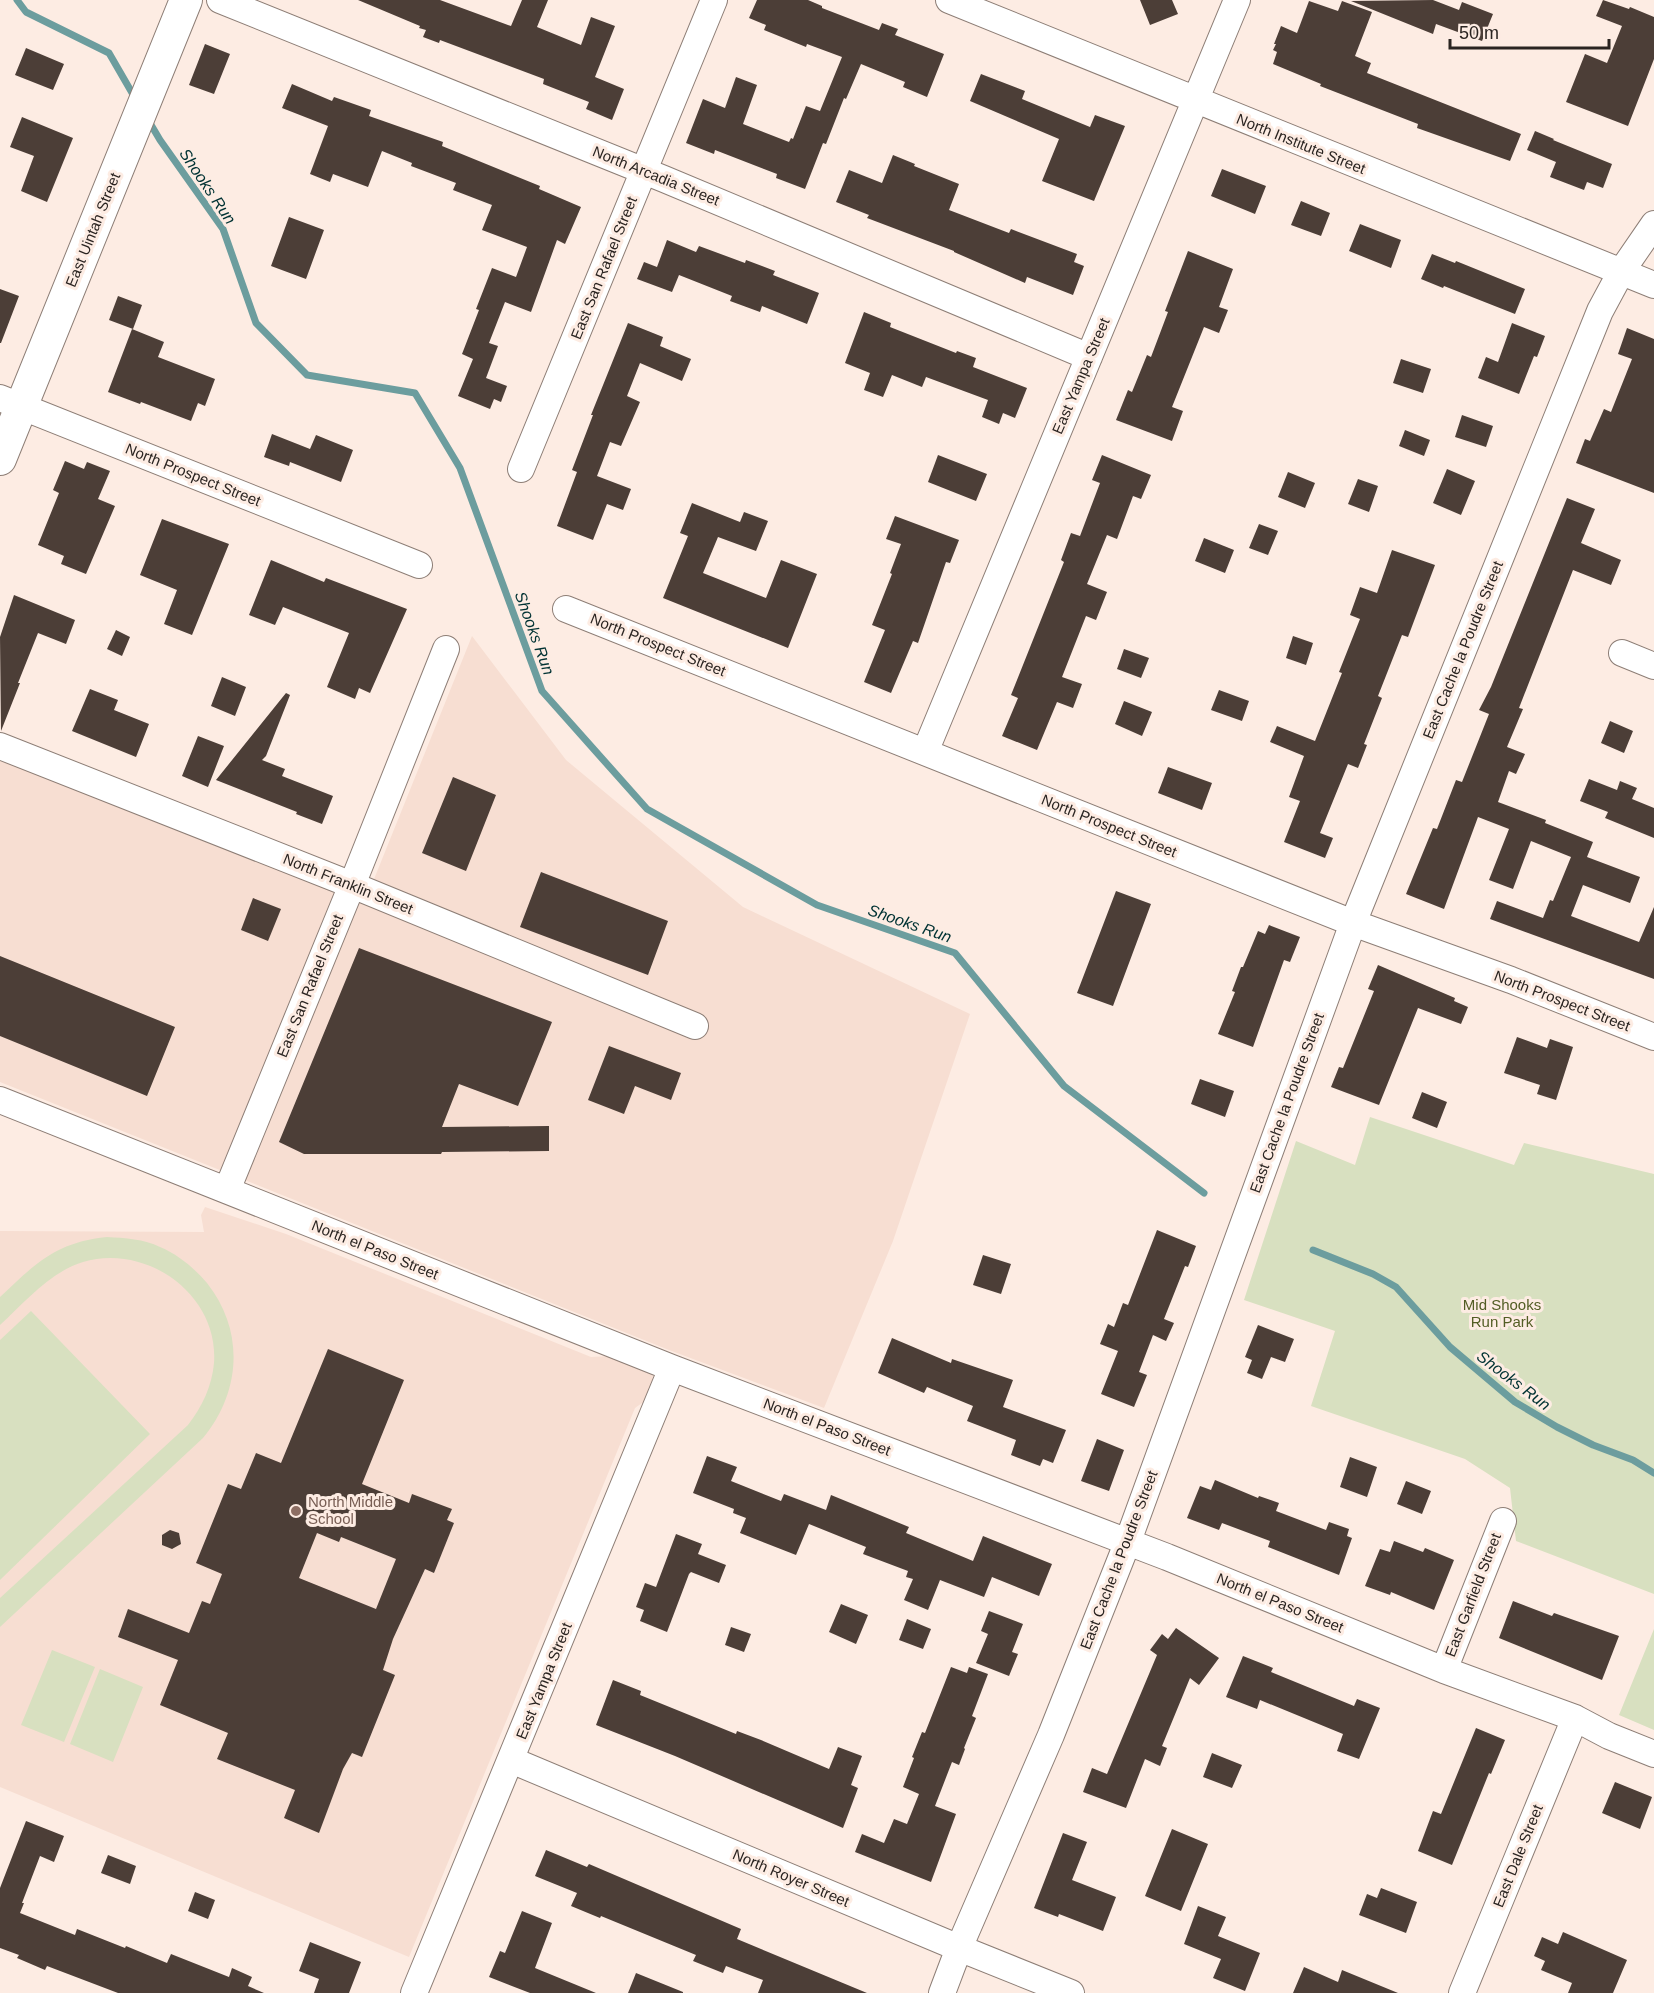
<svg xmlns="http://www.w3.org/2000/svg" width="1654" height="1993" viewBox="0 0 1654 1993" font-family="Arial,sans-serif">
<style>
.built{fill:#f7ded2}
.green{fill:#d8e0c0}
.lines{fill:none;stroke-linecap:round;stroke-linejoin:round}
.stream{stroke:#6c9d9e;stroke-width:7}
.building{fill:#4c3e37;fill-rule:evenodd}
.minor-casing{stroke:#8d7e76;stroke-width:28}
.major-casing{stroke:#8d7e76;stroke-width:34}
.minor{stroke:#fff;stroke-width:26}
.major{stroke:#fff;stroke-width:32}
.education-dot{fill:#8d6e63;stroke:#fdece3;stroke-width:2}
.labels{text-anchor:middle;stroke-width:6;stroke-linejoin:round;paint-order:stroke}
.street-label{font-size:15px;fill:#2a2421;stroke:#fdece3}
.park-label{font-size:15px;fill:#535d24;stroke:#fdece3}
.education-label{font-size:15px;fill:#785e54;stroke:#fdece3;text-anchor:start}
.water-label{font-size:16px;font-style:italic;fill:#003233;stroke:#fdece3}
</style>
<rect width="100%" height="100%" fill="#fdece3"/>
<path class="built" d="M472,636L566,760L743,907L970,1014L893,1241L824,1408L669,1350L0,1082V760L366,899Z
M205,1207L286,1234L591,1357L611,1356L645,1369L653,1376L649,1398L635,1408L409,1957L0,1787V1231L204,1232L201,1215Z"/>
<path class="green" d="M1370,1117L1514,1165L1524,1143L1654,1174V1594L1516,1541L1510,1488L1465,1459L1311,1406L1335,1331L1244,1300L1296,1141L1355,1165Z
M107,1237C125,1238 144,1239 160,1247C179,1255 194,1268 207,1283C245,1331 241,1392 203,1438L0,1627V1598L188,1425C202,1407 212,1386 214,1363C219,1294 146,1243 83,1262C50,1272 25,1302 0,1325V1297C35,1264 56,1242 107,1237Z
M31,1311L150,1434L0,1580V1340Z
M1654,1629V1730L1619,1715Z
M52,1650L95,1667L64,1742L21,1725Z
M100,1669L143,1687L113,1762L70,1744Z"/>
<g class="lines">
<path class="stream" d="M17,0L26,12L109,53L135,98
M147,118L160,140L223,229L256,323L307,375L415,393L460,468L542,691L647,809L817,905L955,953L1064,1086L1204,1193
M1313,1250L1373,1274L1396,1287L1450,1347L1515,1402L1557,1427L1593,1445L1633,1460L1654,1473"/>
</g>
<path class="building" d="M358,0H440L511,26L522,0H548L537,27L581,45L591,17L615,26L595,77L624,89L612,120L586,109L589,102L543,84L544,79L440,40L439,43L423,37L426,30L419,28L420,26Z
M757,0H808L822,6V8L879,30L882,23L898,29L895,35L944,54L927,97L903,87L905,82L861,64L846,99L844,98L826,144L823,143L805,189L776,178L777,174L715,150L714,154L686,143L703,99L725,108L736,77L757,85L743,124L789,142L791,138L793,139L806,106L820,111L842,57L807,44L806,47L764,30L766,25L749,18Z
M1140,0H1172L1178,14L1150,25Z
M1433,0L1459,10L1462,2L1493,14L1482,41L1436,24L1433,34L1351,1Z
M1603,0L1629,9L1630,7L1654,17V59L1628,126L1566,102L1585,54L1607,63L1622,26L1596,16Z
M1309,1L1338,11L1342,1L1372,12L1355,56L1371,63L1367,73L1521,134L1510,161L1417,128L1418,124L1320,86L1321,84L1273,64L1277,52L1273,50L1276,44H1274L1281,26L1297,33Z
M205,44L230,54L214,94L189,85Z
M26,48L64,64L53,90L15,75Z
M981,74L1025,91L1022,99L1090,127L1095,115L1125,126L1094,201L1042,181L1059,139L970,101Z
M292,84L332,101L334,97L371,110L369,116L443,142L442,146L540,186L539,189L581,207L565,244L557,240L531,312L505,302L489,343L498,346L486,378L507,386L501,402L494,399L490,409L458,396L473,359L462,354L479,310L476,309L492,268L516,277L527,247L482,230L492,205L453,190L456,183L411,166L412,163L382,151L368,187L333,174L330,182L310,174L328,126L282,108Z
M22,117L73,138L47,202L21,191L34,156L10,147Z
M1535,131L1554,139L1553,140L1612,164L1603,188L1587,182L1584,190L1550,177L1556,162L1527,150Z
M893,155L915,164L914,166L959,184L949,210L1009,233L1011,229L1077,254L1074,262L1084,266L1073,295L1027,277L1025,283L954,252V251L867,218L869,215L836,202L849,170L882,183Z
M1222,169L1266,186L1255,214L1211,196Z
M1301,201L1330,213L1321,236L1291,225Z
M289,217L324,230L306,279L271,266Z
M1360,224L1401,240L1391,268L1349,251Z
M667,240L696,252L699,246L745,263L746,260L775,271L773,275L819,293L807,324L762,306L760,312L730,301L732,296L679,275L672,292L637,279L644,262L657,267Z
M1188,251L1233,269L1219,307L1228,310L1219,333L1204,327L1172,407L1183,411L1172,441L1116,420L1128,390L1132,392L1147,355L1151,357L1168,312L1165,311Z
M1432,254L1455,263L1456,261L1525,289L1515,314L1444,286L1443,288L1421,279Z
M0,289L19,296L1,343H0Z
M118,296L142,305L133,329L109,320Z
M864,312L891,323L890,327L956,353L957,351L976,358L973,367L1027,388L1015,418L1003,413L999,424L982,417L988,400L926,377L922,387L892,375L883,397L864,390L870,373L845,363Z
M628,323L663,337L660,346L691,359L682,381L640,363L627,396L640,402L621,446L610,442L597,476L631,489L623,510L607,504L593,540L557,526L577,472L572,470L593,415H591Z
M1512,323L1545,336L1537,357L1534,356L1519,394L1478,378L1486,357L1498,362Z
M1627,328L1654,339V493L1576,463L1585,439L1590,441L1604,409L1611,412L1632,359L1618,354Z
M132,329L164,342L158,357L215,379L205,406L198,403L191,421L141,402L140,404L108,392Z
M1401,359L1431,369L1423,393L1393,383Z
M1462,415L1493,426L1486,447L1455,437Z
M1405,430L1430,440L1424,456L1399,446Z
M272,434L310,449L316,435L353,450L341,482L290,462L289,466L264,457Z
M938,455L987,474L976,501L928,482Z
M1102,455L1151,475L1141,499L1133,496L1117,539L1107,535L1087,584L1107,592L1096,620L1086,616L1062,677L1082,684L1073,708L1057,702L1037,750L1002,736L1018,698L1011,695L1064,562L1061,560L1071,533L1080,536L1100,483L1092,480Z
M65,461L84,469L87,462L110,471L98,499L115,506L86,574L61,564L64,556L38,545L59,493L53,490Z
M1447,469L1475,481L1461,515L1433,503Z
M1288,472L1315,483L1305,508L1278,497Z
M1358,479L1378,486L1369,512L1348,504Z
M1567,498L1595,509L1581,543L1621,560L1611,585L1573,570L1519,708L1523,709L1507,747L1525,754L1516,774L1509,771L1498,802L1546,820L1545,823L1593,842L1587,857L1640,877L1630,903L1583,885L1571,916L1639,942L1654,907V979L1490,919L1497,901L1543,918L1550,900L1553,901L1571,857L1531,841L1513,889L1489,880L1509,829L1478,817L1444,909L1406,894L1433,828L1437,829L1456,780L1462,782L1489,714L1479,710L1491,687Z
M692,503L740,522L744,512L768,521L756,551L718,537L703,573L766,598L781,560L817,574L788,648L663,598L688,536L680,533Z
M895,516L959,540L950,563L946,562L918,643L913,641L891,693L864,682L885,630L872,625L892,574L890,573L901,544L886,539Z
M162,519L229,544L192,635L164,624L177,590L140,575Z
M1259,524L1278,531L1268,555L1249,548Z
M1204,538L1234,550L1225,573L1195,561Z
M1392,550L1435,565L1408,637L1402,635L1378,696L1382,698L1364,744L1367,745L1358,768L1348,764L1320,833L1333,838L1325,858L1284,842L1300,801L1289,797L1304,756L1270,742L1277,726L1315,741L1342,673L1339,672L1360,619L1350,615L1360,587L1377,593Z
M271,560L324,582L326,578L407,609L370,693L359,688L355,699L327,687L349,633L283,607L275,625L249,615Z
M14,595L75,620L66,644L38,633L18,683H20L1,731L0,637Z
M116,630L130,637L122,656L107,649Z
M1293,636L1313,643L1306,665L1286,658Z
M1124,649L1149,658L1141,678L1117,669Z
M222,677L246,687L235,716L211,706Z
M90,689L118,700L114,710L149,724L136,757L72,731Z
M1219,690L1249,701L1242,721L1211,710Z
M286,693L290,695L266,756L262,760L285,769L282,776L333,796L322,824L296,814L297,812L216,780Z
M1124,701L1152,712L1142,736L1115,724Z
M1610,721L1633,731L1624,753L1601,743Z
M198,736L224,746L208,787L182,776Z
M1168,767L1212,783L1202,810L1158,793Z
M453,777L496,795L466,871L422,853Z
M1589,779L1617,790L1620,781L1637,788L1632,799L1654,808V838L1605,818L1608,812L1580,801Z
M541,872L668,921L648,975L520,927Z
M1116,891L1151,904L1113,1006L1077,993Z
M253,898L281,909L268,941L241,930Z
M1269,925L1300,937L1290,962L1284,960L1253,1047L1218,1034L1235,992L1232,991L1241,967H1243L1258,931L1265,934Z
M359,948L552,1022L518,1106L459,1084L442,1127L549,1126V1151L442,1152L441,1154H304L279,1142Z
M0,956L175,1027L147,1096L0,1036Z
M1378,965L1455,998L1454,1001L1468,1007L1461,1024L1418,1008L1379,1105L1331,1087L1339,1067L1343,1068L1374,991L1368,989Z
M1517,1037L1547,1048L1550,1039L1573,1047L1556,1100L1537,1094L1540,1085L1504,1073Z
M609,1046L681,1073L671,1100L635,1086L624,1114L588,1100Z
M1200,1079L1234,1091L1225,1117L1191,1104Z
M1422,1092L1447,1102L1437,1128L1412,1118Z
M1157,1230L1196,1246L1188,1267L1185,1266L1164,1319L1174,1323L1166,1341L1153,1335L1139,1372L1147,1375L1134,1407L1101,1394L1118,1351L1100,1344L1108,1324L1114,1327L1123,1303L1128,1305Z
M983,1255L1011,1264L1001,1294L973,1285Z
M1258,1325L1294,1339L1285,1362L1271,1357L1262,1379L1247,1373L1252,1360L1245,1357Z
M892,1338L951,1363L952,1359L1013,1380L1003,1407L1066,1430L1053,1463L1043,1459L1040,1466L1011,1455L1016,1440L967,1421L973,1406L927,1387L924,1393L878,1373Z
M328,1349L404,1380L362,1484L409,1503L412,1494L452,1509L447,1520L454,1523L434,1573L425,1569L393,1639L383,1670L395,1675L362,1757L352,1753L343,1769L319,1833L284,1818L295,1790L217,1759L228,1733L160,1705L178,1660L118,1637L128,1609L189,1633L202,1601L210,1604L222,1574L196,1563L228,1484L241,1489L256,1453L281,1463ZM317,1533L339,1542L341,1537L396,1559L376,1609L299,1578Z
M1097,1439L1124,1450L1109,1491L1081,1481Z
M707,1456L737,1467L731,1481L781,1501L784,1494L826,1510L831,1495L909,1527L906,1533L973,1561L983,1536L1052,1564L1039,1596L992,1577L984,1597L940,1580L928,1610L904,1600L913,1579L906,1577L908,1571L863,1554L866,1547L809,1524L796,1555L740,1533L746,1518L733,1513L734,1509L693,1493Z
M1350,1457L1377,1467L1367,1497L1340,1487Z
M1215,1480L1258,1498L1259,1496L1279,1503L1276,1511L1326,1530L1329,1522L1349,1529L1347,1536L1352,1538L1339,1575L1268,1547L1270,1541L1222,1523L1219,1530L1187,1518L1200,1486L1211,1490Z
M1406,1481L1431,1491L1422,1514L1397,1504Z
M170,1530L179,1533L181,1544L172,1549L162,1545V1535Z
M676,1534L702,1544L698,1554L726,1565L719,1583L691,1572L689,1574L667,1632L640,1621L644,1610L636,1607L645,1583L656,1587Z
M1394,1541L1423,1552L1425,1548L1454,1560L1434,1610L1391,1592L1390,1595L1365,1586L1380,1549L1390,1552Z
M1513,1601L1552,1616L1554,1613L1619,1636L1602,1680L1499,1638Z
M841,1604L868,1615L856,1644L829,1632Z
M989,1611L1023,1624L1012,1652L1018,1654L1009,1676L976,1663L988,1634L981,1631Z
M907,1619L931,1629L923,1649L899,1640Z
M731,1627L751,1634L744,1652L725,1645Z
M1176,1628L1219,1658L1199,1685L1190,1678L1162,1746L1167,1748L1160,1766L1145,1759L1126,1808L1083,1792L1092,1768L1107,1774L1157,1655L1150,1650L1162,1634L1168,1639Z
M1243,1656L1273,1668L1271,1672L1354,1706L1357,1699L1380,1708L1359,1759L1337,1751L1343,1734L1260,1700L1257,1709L1226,1697Z
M951,1667L967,1673L969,1667L988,1674L972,1716L976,1718L964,1748L965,1749L959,1765L952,1762L935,1806L956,1814L931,1882L855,1852L862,1834L884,1843L894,1819L907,1824L919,1794L903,1787L914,1758L912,1757L922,1732L925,1733Z
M613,1680L641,1691L640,1695L736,1734L737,1731L761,1740L829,1769L838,1747L862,1756L851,1785L858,1788L843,1828L675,1756L596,1725Z
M1476,1728L1505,1740L1491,1774L1489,1773L1452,1865L1418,1851L1433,1811L1441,1814Z
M1212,1753L1242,1765L1232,1788L1203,1777Z
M1615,1782L1652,1797L1640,1829L1602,1813Z
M26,1821L64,1836L54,1862L40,1856L22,1903H24L20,1913L75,1935L77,1929L125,1948L126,1946L167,1963L171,1954L229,1977L232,1968L252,1977L248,1986L264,1993H118L47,1966L45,1970L17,1958L19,1955L0,1948V1888Z
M1172,1829L1208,1844L1181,1911L1145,1896Z
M1063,1833L1087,1842L1072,1880L1116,1897L1103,1931L1059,1914L1058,1917L1034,1908Z
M546,1850L587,1867L589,1864L741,1929L737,1939L867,1993H758L763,1980L726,1966L723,1973L693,1961L696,1955L601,1916L600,1918L571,1906L577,1893L535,1876Z
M108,1855L136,1866L130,1884L101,1873Z
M1381,1888L1417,1902L1406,1933L1359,1915L1367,1894L1377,1898Z
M195,1892L215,1900L208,1919L188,1911Z
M1198,1906L1226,1917L1218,1936L1260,1953L1245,1991L1213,1978L1221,1959L1184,1944Z
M522,1911L552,1923L535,1968L596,1993H530L489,1977L500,1951L505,1953Z
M1563,1932L1627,1960L1613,1993H1568L1572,1983L1541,1970L1545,1961L1534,1956L1542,1937L1558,1944Z
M310,1942L361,1962L349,1993H314L319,1979L299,1971Z
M1304,1967L1338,1982L1342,1970L1398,1993H1293Z
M636,1973L683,1992V1993H628Z"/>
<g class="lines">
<g class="minor-casing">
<path id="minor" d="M220,0L664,179L1089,357
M949,0L1654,285
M0,398L419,565
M521,469L714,0
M566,609L1353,923L1511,980L1654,1037
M1622,653L1654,666
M0,746L352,885L695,1026
M925,752L1237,0
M0,1100L672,1368L1167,1557L1444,1670L1575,1718L1609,1736L1654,1754
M227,1190L352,885L446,649
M1444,1670L1503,1521
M511,1760L959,1948L1071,1993
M414,1993L672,1368
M942,1993L959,1948L1051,1735L1128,1541L1353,923L1600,311L1621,272L1654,224
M1462,1993L1575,1718"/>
</g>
<g class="major-casing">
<path id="major" d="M0,459L186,0"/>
</g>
<use href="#minor" class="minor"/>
<use href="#major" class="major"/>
</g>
<circle class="education-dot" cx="296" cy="1511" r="6"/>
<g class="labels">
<g class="street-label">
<text transform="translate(1301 144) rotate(22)" y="5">North Institute Street</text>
<text transform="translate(656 176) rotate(22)" y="5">North Arcadia Street</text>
<text transform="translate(93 230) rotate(-68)" y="5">East Uintah Street</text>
<text transform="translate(604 268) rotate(-68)" y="5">East San Rafael Street</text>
<text transform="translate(1081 376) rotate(-67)" y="5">East Yampa Street</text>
<text transform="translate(193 475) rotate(22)" y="5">North Prospect Street</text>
<text transform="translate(658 645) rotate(22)" y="5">North Prospect Street</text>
<text transform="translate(1463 650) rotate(-68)" y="5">East Cache la Poudre Street</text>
<text transform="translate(1109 826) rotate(22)" y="5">North Prospect Street</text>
<text transform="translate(348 884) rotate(22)" y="5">North Franklin Street</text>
<text transform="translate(310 986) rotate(-68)" y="5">East San Rafael Street</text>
<text transform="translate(1562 1001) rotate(21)" y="5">North Prospect Street</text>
<text transform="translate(1287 1103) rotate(-70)" y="5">East Cache la Poudre Street</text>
<text transform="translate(375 1250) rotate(22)" y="5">North el Paso Street</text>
<text transform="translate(827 1427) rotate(21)" y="5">North el Paso Street</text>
<text transform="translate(1119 1560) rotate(-69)" y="5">East Cache la Poudre Street</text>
<text transform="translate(1473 1595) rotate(-69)" y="5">East Garfield Street</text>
<text transform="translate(1280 1603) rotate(22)" y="5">North el Paso Street</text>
<text transform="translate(544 1681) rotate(-68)" y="5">East Yampa Street</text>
<text transform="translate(1518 1856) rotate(-68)" y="5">East Dale Street</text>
<text transform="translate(791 1878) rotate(23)" y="5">North Royer Street</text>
</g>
<g class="park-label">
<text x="1502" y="1310">Mid Shooks<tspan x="1502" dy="17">Run Park</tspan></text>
</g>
<g class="education-label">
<text x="308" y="1507">North Middle<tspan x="308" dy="17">School</tspan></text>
</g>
<g class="water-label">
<text transform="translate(208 186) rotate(56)" y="6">Shooks Run</text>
<text transform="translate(535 633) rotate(70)" y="6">Shooks Run</text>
<text transform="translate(910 923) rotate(19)" y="6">Shooks Run</text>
<text transform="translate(1514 1380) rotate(37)" y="6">Shooks Run</text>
</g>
</g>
<path d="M1450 39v9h159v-9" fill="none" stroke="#2a2421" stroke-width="3"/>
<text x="1459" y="39" font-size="18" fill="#2a2421" stroke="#fdece3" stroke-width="4.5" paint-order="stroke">50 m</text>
</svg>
